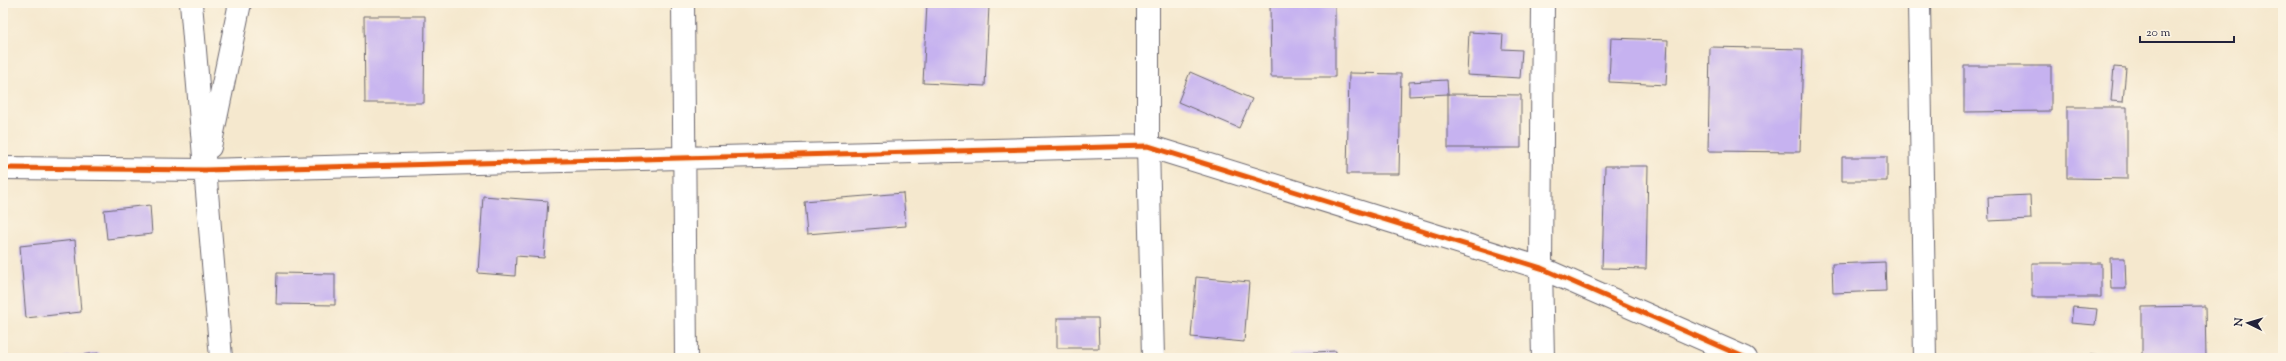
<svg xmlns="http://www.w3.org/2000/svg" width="2286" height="361" viewBox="0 0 2286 361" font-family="'Sorts Mill Goudy',serif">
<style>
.building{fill:#c6b2f0}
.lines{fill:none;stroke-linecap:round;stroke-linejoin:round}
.minor-casing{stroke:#6c676e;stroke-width:24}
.minor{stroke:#fff;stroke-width:22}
.cycleway-casing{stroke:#fcf5e5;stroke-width:8}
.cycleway{stroke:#e8590c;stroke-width:5}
</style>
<rect width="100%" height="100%" fill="#fcf5e5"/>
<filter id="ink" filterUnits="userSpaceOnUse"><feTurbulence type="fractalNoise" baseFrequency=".025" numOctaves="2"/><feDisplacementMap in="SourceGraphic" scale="8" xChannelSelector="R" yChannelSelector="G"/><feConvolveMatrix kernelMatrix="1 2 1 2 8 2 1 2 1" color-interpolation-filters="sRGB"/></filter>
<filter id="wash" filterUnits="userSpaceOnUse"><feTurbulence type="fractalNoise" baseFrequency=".012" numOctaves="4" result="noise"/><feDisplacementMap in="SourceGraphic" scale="16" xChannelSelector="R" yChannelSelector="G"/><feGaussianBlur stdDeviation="0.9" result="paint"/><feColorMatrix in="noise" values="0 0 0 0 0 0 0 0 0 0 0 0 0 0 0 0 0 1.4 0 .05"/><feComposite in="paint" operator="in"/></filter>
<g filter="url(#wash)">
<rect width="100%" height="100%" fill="#f5e8ce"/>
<g id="blocks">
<path class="building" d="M927,3L989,6L985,86L923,83Z
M1270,3H1335V77H1271Z
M364,16H425L424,103H365Z
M1469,32L1503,34L1502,49L1522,50L1520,78L1467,75Z
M1611,38L1668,40L1666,85L1609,82Z
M1710,47L1803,49L1800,152L1708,151Z
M1964,66H2051V111L1964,112Z
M2114,67L2126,68L2123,102L2111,101Z
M1190,72L1252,99L1239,128L1178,102Z
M1349,73L1401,74L1399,174H1347Z
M1447,80L1448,94L1409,96V82Z
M1448,94L1521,95V148H1448Z
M2067,107H2127V179L2067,178Z
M1842,157H1887V181H1842Z
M1605,166H1648L1646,269L1602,268Z
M903,193L906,226L807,234L804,201Z
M2030,195L2031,219L1989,221L1988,197Z
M483,196L548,201L544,258L516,256L515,276L478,273Z
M150,205L152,234L107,239L104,210Z
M75,240L81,312L26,318L20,246Z
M2110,258H2125L2126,289H2111Z
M1885,262L1886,291L1833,293L1832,264Z
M2032,263H2101V297H2032Z
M277,273L335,274V305L276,304Z
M1196,277L1249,282L1244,342L1191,337Z
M2205,306L2206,358H2142V307Z
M2073,307L2097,309L2095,325L2071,323Z
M1057,318H1098L1099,348H1057Z
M1336,351V358H1292L1291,353Z
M99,353L100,358H65V357Z
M2090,355L2118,357V358H2090Z"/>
</g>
</g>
<g filter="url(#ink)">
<use href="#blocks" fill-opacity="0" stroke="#6c676e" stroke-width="1"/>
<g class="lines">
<g class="minor-casing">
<path id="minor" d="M191,3L221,358
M683,3L686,358
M1148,3V146L1153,358
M1919,3L1925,358
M210,147L240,3
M3,168L205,170L1148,146L1541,268L1746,358
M1543,358L1541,268L1543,3"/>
</g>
<use href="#minor" class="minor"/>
<g class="cycleway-casing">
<path id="cycleway" d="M3,168L205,170L1148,146L1541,268L1746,358"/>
</g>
<use href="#cycleway" class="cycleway"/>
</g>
</g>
<rect width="2286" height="361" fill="none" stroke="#fcf5e5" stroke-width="16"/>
<g transform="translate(2248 323) rotate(275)" stroke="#fcf5e5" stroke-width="3" paint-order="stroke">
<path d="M0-3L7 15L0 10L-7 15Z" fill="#22223b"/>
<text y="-6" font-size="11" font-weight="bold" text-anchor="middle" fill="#22223b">N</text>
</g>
<path d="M2140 36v6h94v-6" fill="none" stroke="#22223b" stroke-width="2"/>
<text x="2146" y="36" font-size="12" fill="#22223b" stroke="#fcf5e5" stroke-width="3" paint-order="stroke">20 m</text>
</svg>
